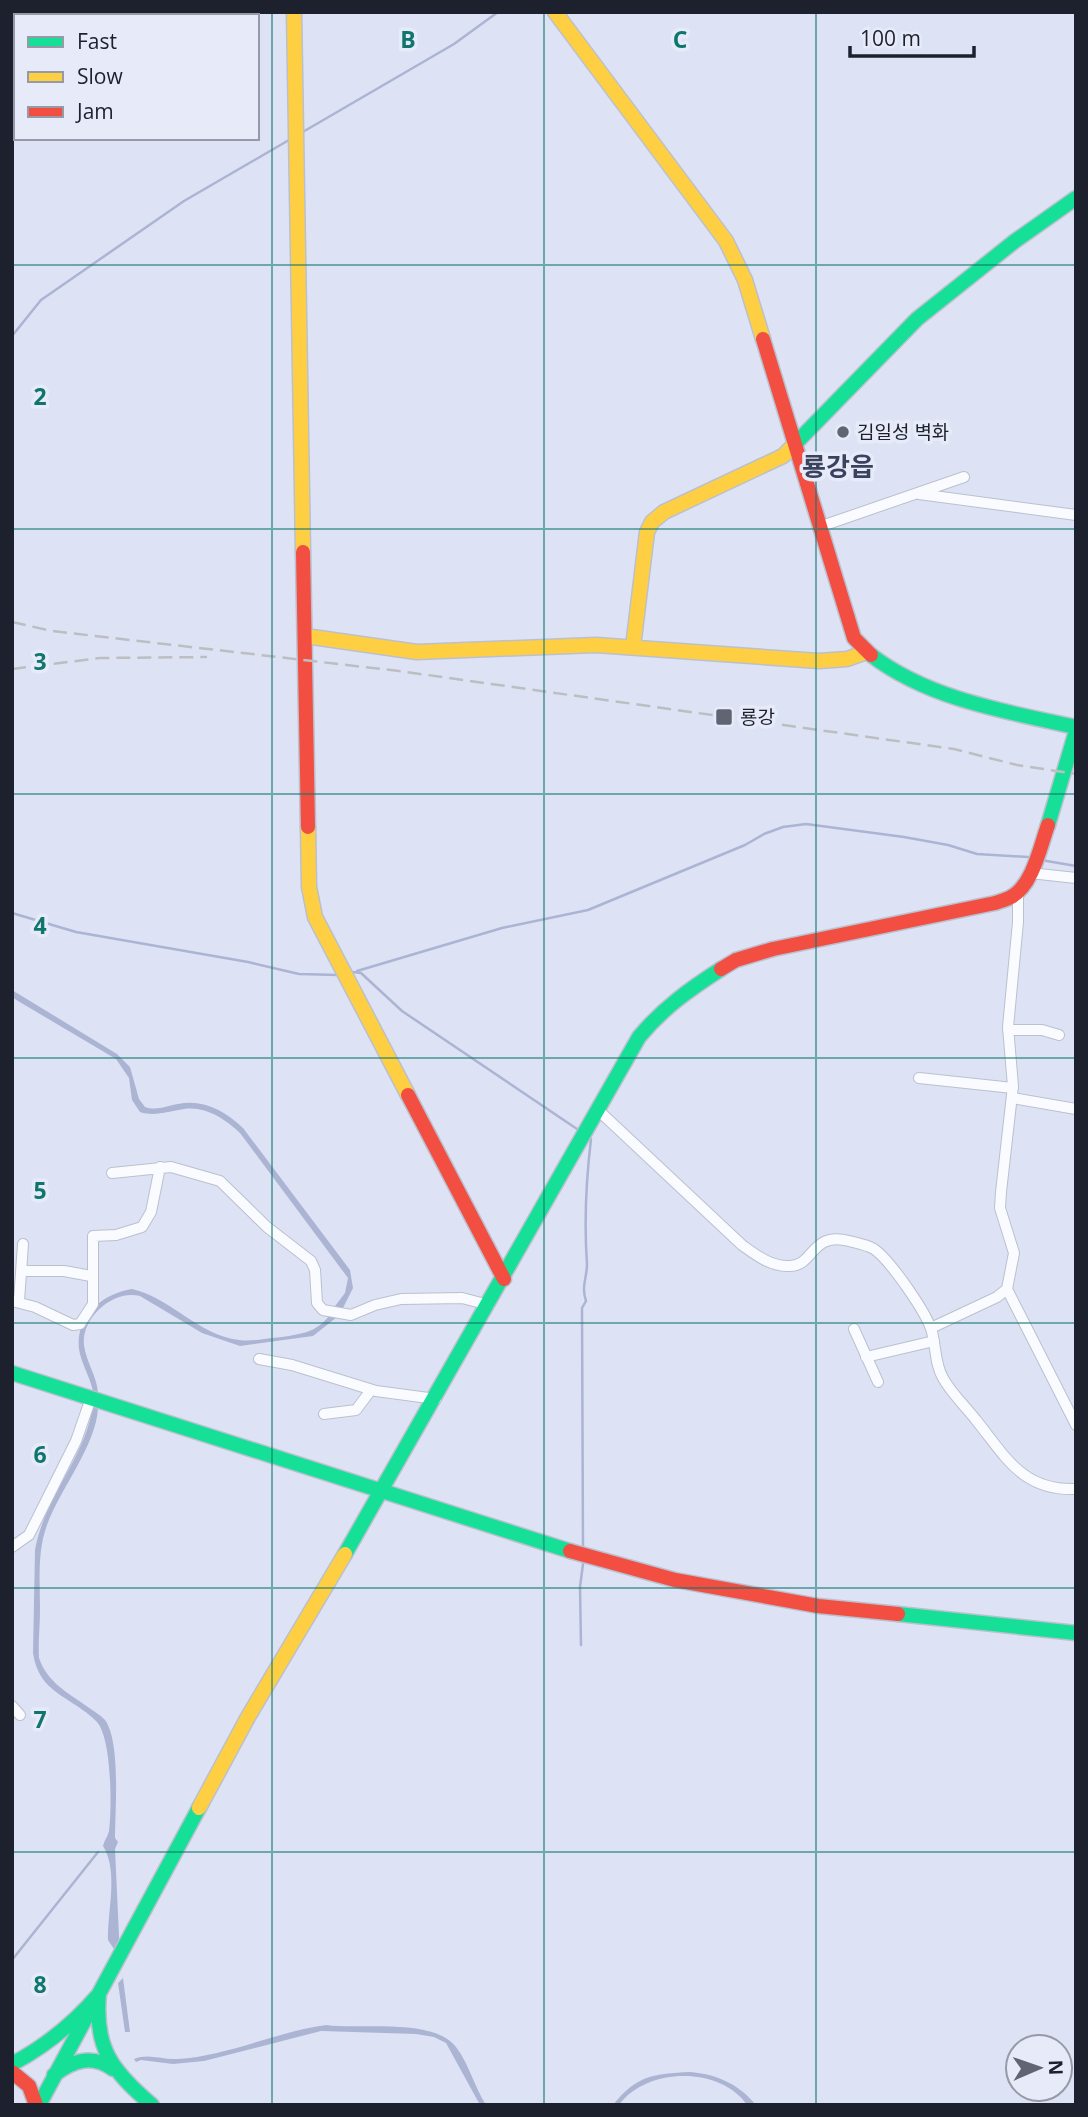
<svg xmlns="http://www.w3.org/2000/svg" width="1088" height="2117" viewBox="0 0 1088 2117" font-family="'Open Sans','Noto Sans KR',sans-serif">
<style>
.water{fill:#abb4d3}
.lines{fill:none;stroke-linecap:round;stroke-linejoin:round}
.stream{stroke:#abb4d3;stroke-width:2.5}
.street-casing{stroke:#bbc0ce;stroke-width:12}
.fast-casing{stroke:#bbc0ce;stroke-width:17}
.slow-casing{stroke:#bbc0ce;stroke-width:17}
.jam-casing{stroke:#bbc0ce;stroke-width:17}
.street{stroke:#fafbfe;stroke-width:10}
.fast{stroke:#16e098;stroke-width:14}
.slow{stroke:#ffcf43;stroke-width:14}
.jam{stroke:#f24e42;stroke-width:14}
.rail{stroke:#bcbec2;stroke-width:2.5;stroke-dasharray:14 7;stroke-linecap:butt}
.grid{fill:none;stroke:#0f766e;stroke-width:2;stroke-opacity:0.55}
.poi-dot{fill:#606473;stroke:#e7ebf9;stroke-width:2.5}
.labels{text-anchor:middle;stroke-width:7;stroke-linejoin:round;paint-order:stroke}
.poi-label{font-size:19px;fill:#1d202d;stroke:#e7ebf9;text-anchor:start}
.district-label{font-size:26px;font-weight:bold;fill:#3b425e;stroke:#e7ebf9}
.grid-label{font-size:23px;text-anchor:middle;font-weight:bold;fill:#0f766e;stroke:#e7ebf9;stroke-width:7;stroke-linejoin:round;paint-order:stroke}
</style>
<rect width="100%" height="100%" fill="#dde3f5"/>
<path class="water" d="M12,990L117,1054L130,1067L139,1099L145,1107C157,1111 166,1106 178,1104C204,1099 225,1111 243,1128L350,1270L353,1288L341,1312L332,1310L345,1293L348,1278L240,1133C225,1119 206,1106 184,1109C169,1111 155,1117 140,1112L132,1100L129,1078L116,1059L18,1001L12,997Z
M132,1289C171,1298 198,1335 239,1340C253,1342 268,1338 282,1337C301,1334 317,1332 329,1316L337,1317L313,1336L240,1346L202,1333L140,1296C113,1289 81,1318 84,1345C86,1362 97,1376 98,1393L93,1391C90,1377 81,1363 79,1349C75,1317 103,1293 132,1289Z
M93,1406L98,1408C96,1446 60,1489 47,1525C37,1552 40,1582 40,1610C40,1626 38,1642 39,1658C47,1682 68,1693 88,1707C93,1711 101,1715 105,1720C121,1742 115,1811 115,1838L118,1842L115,1849L119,1936V1944L114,1949L108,1940C107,1911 119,1872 103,1846C104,1841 108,1836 109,1831C112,1809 112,1736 96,1721C71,1696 39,1694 33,1653L35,1550C44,1498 85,1458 93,1406Z
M123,1978L130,2032H125L118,1983Z
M326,2025C360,2030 433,2017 456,2047C469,2064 474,2086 486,2105H480L446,2043L434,2037L416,2034L321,2031L204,2061L173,2064L141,2060L136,2062L134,2059C149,2053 162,2060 177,2059C228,2056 275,2032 326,2025Z
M690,2072C716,2074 739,2084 756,2105H747C720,2066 647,2067 619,2105H613C637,2075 653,2074 690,2072Z"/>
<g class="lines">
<path class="stream" d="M301,133L454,44L498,12
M12,336L41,300L184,201L289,140
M1041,860L1076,866
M12,913L76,932L248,962L299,974L338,975
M357,971L502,928L588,910L745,845L764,834L783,827L806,824L904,837L948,845L977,854L1028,857
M352,972L361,973L402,1011L580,1131
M583,1546L582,1308L586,1301C581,1286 587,1278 587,1264C584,1222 586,1181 591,1139L588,1137
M581,1645L580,1587L583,1564
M12,1960L98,1852"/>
<g class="street-casing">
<path id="street" d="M919,494L1076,515
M819,527L964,477
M1030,873L1076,878
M1008,1030H1042L1059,1035
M919,1078L1013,1088
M1012,1098L1076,1109
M598,1110L742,1245C756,1255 771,1267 790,1266C814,1266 811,1231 849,1241C857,1243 867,1245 874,1249C890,1260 927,1313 932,1332C936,1347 935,1365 943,1378C951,1393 966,1407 976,1420C1006,1457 1022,1491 1076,1489
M112,1173L171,1167L220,1181L267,1227L311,1261L315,1270L317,1303L323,1310L351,1315L375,1305L401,1299L462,1298L489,1305
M22,1271H64L91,1276
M1007,1289L1076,1425
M12,1301L35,1307L73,1325L80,1324L93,1304V1236L116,1235L142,1227L151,1212L160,1167
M19,1301L23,1244
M931,1328L997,1297L1007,1289L1014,1253L1000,1208L1001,1192L1013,1086L1008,1027L1018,922V892
M854,1329L878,1382
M866,1357L934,1341
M259,1359L292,1365L376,1391L436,1399
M324,1414L356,1410L371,1390
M12,1547L29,1535L76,1441L91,1398
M12,1706L20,1715"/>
</g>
<g class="fast-casing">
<path id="fast" d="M792,447L917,319L1015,241L1076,198
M871,655C928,699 1007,712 1076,727
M1048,825L1076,731
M12,1373L570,1551
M345,1554L639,1037C663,1008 690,989 721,969
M898,1614L1076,1633
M99,1994C94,2048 112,2071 152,2105
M12,2064C46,2046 74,2023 99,1994
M54,2075C73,2060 92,2054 113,2069
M39,2105L199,1808"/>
</g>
<g class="slow-casing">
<path id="slow" d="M294,12L303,552
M555,12L726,241L745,280L763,339
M305,636L417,652L596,645L819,661L847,659L864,653
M633,647L647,532L652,522L664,512L783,456L792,447
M308,827L309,887L315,917L408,1095
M199,1808L248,1717L345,1554"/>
</g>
<g class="jam-casing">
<path id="jam" d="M763,339L854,638L871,655
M303,552L308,827
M721,969L736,960L773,949L995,903C1000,901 1006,900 1011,897C1033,885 1040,847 1048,825
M408,1095L504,1279
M570,1551L675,1580L818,1606L898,1614
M12,2072L29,2086L36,2105"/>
</g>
<use href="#street" class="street"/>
<use href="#fast" class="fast"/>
<use href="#slow" class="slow"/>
<use href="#jam" class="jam"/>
<path class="rail" d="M12,622L52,631L399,671L954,749L1017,765L1076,774
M12,669L100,658L207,657"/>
</g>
<path class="grid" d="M272,12V2105M544,12V2105M816,12V2105M12,265H1076M12,529H1076M12,794H1076M12,1058H1076M12,1323H1076M12,1588H1076M12,1852H1076"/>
<g class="poi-dot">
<circle cx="843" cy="432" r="7"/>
<rect x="715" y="708" width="18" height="18" rx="3.5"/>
</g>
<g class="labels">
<g class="poi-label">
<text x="857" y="439">김일성 벽화</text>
<text x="740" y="724">룡강</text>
</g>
<g class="district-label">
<text x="838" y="476">룡강읍</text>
</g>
</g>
<g class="grid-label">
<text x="408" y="48">B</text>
<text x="680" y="48">C</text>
<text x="40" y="405">2</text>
<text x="40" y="670">3</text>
<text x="40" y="934">4</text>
<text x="40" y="1199">5</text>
<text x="40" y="1463">6</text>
<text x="40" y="1728">7</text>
<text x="40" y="1993">8</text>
</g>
<rect width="1088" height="2117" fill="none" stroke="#1d202d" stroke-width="28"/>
<rect x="14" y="14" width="245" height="126" fill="#e7ebf9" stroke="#969aa7" stroke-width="2"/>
<rect x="28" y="37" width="35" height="10" fill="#16e098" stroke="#969aa7" stroke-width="2"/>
<text x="77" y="49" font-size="21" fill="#1d202d">Fast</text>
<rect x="28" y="72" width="35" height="10" fill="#ffcf43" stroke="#969aa7" stroke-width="2"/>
<text x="77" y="84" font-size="21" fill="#1d202d">Slow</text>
<rect x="28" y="107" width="35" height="10" fill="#f24e42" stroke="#969aa7" stroke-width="2"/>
<text x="77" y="119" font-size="21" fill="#1d202d">Jam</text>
<g transform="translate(1039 2068) rotate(88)"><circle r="33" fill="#e7ebf9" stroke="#969aa7" stroke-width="2"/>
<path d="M0-5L12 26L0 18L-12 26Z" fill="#606473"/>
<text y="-10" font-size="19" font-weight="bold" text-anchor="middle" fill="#1d202d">N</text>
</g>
<path d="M850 46v10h124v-10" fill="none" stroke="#1d202d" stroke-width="3.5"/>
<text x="860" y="46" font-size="21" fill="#1d202d" stroke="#e7ebf9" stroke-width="5" paint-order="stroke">100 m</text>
</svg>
